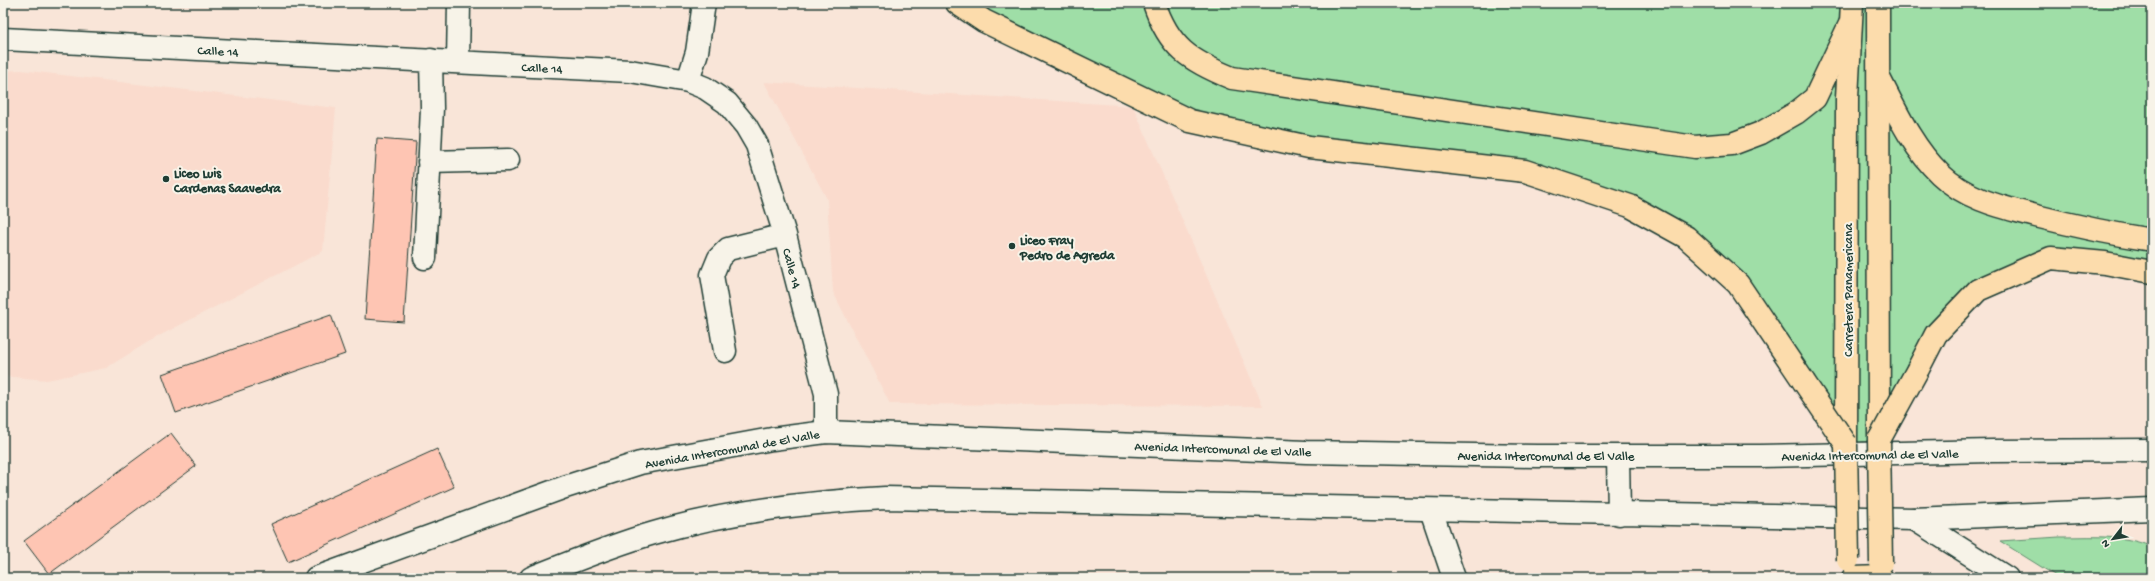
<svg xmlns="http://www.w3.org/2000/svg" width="2155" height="581" viewBox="0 0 2155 581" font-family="'Gochi Hand',sans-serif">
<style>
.built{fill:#fadbcd}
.green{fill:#9fdea7;stroke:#5f8e6e}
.building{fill:#fec5b3;stroke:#1f3d34}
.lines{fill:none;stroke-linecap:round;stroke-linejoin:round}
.minor-casing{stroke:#1f3d34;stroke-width:25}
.secondary-casing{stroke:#1f3d34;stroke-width:25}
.primary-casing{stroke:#1f3d34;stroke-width:25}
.motorway-casing{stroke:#1f3d34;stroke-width:25}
.minor{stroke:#f7f3e8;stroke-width:22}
.secondary{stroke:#f7f3e8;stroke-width:22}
.primary{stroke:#fcdcac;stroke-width:22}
.motorway{stroke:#fcdcac;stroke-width:22}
.primary-bridge-casing{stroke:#1f3d34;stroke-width:25;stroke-linecap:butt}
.motorway-bridge-casing{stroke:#1f3d34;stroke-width:25;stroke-linecap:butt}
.primary-bridge{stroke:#fcdcac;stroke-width:22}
.motorway-bridge{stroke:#fcdcac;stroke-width:22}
.poi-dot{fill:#1f3d34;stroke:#f7f3e8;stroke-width:1.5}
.labels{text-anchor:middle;stroke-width:4;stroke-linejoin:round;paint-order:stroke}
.street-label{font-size:13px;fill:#1f3d34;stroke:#f7f3e8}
.poi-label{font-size:13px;font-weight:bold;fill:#1f3d34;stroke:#f7f3e8;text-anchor:start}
</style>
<rect width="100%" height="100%" fill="#f9e5d8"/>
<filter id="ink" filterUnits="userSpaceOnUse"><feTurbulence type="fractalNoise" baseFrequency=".025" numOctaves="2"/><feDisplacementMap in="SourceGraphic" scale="8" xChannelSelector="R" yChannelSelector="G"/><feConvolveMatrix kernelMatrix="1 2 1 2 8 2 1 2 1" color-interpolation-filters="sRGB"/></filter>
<g filter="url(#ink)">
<path class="built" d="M21,70L336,108L323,251L153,339L106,368L47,380L3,376V71Z
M764,82L1133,106L1263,406L890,404L833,292L827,199Z"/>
<path class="green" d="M957,3H2152V272L2052,258L1978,290L1879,440L1846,444L1738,284L1686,237L1525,171L1190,121Z
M2059,537C2091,537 2123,534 2152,547V578H2059L2000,541Z"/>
<path class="building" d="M377,139L416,142L404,322L365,319Z
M331,315L345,354L176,413L162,374Z
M171,433L196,466L49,574L24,541Z
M437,449L454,487L288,562L271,524Z"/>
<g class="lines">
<g class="minor-casing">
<path id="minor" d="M3,39L630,71L688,81L705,88L727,103L746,126L757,145L785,235L826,394V432
M458,62L459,3
M688,81L697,52L704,3
M429,162L508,160
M425,258L432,108L431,60
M725,351L712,275L719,258L728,249L785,235
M1431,510L1454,578
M1914,519L2007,578"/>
</g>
<g class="secondary-casing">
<path id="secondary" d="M1618,456L1619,514
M316,578L565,487L640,463L772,439L826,432L1306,452L1537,456H1760L1992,451L2152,450
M531,578C571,562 612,545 654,533C728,511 808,502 885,498L1914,519L2152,509"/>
</g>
<g class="primary-casing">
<path id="primary" d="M1878,3L1879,440
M1846,444L1847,98L1852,3
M1853,578L1881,577"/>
</g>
<g class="motorway-casing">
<path id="motorway" d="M957,3L984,21L1190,121L1309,147L1525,171L1630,206L1686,237L1738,284L1804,382
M1154,3C1169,48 1190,61 1232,78L1695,147L1732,144L1761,133L1796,113L1815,98L1850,24
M1880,80C1897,113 1913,148 1940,174C1967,200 2002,207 2036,216C2075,226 2113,234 2152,240
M1918,369L1936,334L1978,290L2051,258L2105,263L2152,272"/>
</g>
<use href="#minor" class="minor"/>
<use href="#secondary" class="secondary"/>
<use href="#primary" class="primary"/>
<use href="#motorway" class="motorway"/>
<g class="primary-bridge-casing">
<path id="primary-bridge" d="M1879,440L1881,563
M1846,444L1848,560"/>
</g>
<g class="motorway-bridge-casing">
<path id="motorway-bridge" d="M1804,382L1846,444
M1879,440L1918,369"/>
</g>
<use href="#primary-bridge" class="primary-bridge"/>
<use href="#motorway-bridge" class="motorway-bridge"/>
</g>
</g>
<g class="poi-dot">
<circle cx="166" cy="179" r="4"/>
<circle cx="1012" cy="246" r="4"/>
</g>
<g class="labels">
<g class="street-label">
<text transform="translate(218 50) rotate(3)" y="5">Calle 14</text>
<text transform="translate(542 67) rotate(3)" y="5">Calle 14</text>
<text transform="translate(793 268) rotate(75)" y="5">Calle 14</text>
<text transform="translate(1847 290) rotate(-90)" y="5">Carretera Panamericana</text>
<text transform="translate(732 448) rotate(-10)" y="5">Avenida Intercomunal de El Valle</text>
<text transform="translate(1223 448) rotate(2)" y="5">Avenida Intercomunal de El Valle</text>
<text transform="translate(1870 454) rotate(-1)" y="5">Avenida Intercomunal de El Valle</text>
<text x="1546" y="460">Avenida Intercomunal de El Valle</text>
</g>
<g class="poi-label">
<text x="174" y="177">Liceo Luis<tspan x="174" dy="15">Cardenas Saavedra</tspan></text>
<text x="1020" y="244">Liceo Fray<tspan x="1020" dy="15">Pedro de Agreda</tspan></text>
</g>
</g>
<rect width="2155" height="581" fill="none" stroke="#f7f3e8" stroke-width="16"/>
<rect x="8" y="8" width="2139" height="565" fill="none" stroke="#1f3d34" stroke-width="1.5" filter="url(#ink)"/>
<g transform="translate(2113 539) rotate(239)" stroke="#f7f3e8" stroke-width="3" paint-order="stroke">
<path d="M0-3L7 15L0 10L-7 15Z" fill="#1f3d34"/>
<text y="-6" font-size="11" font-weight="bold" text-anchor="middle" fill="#1f3d34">N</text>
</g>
</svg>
